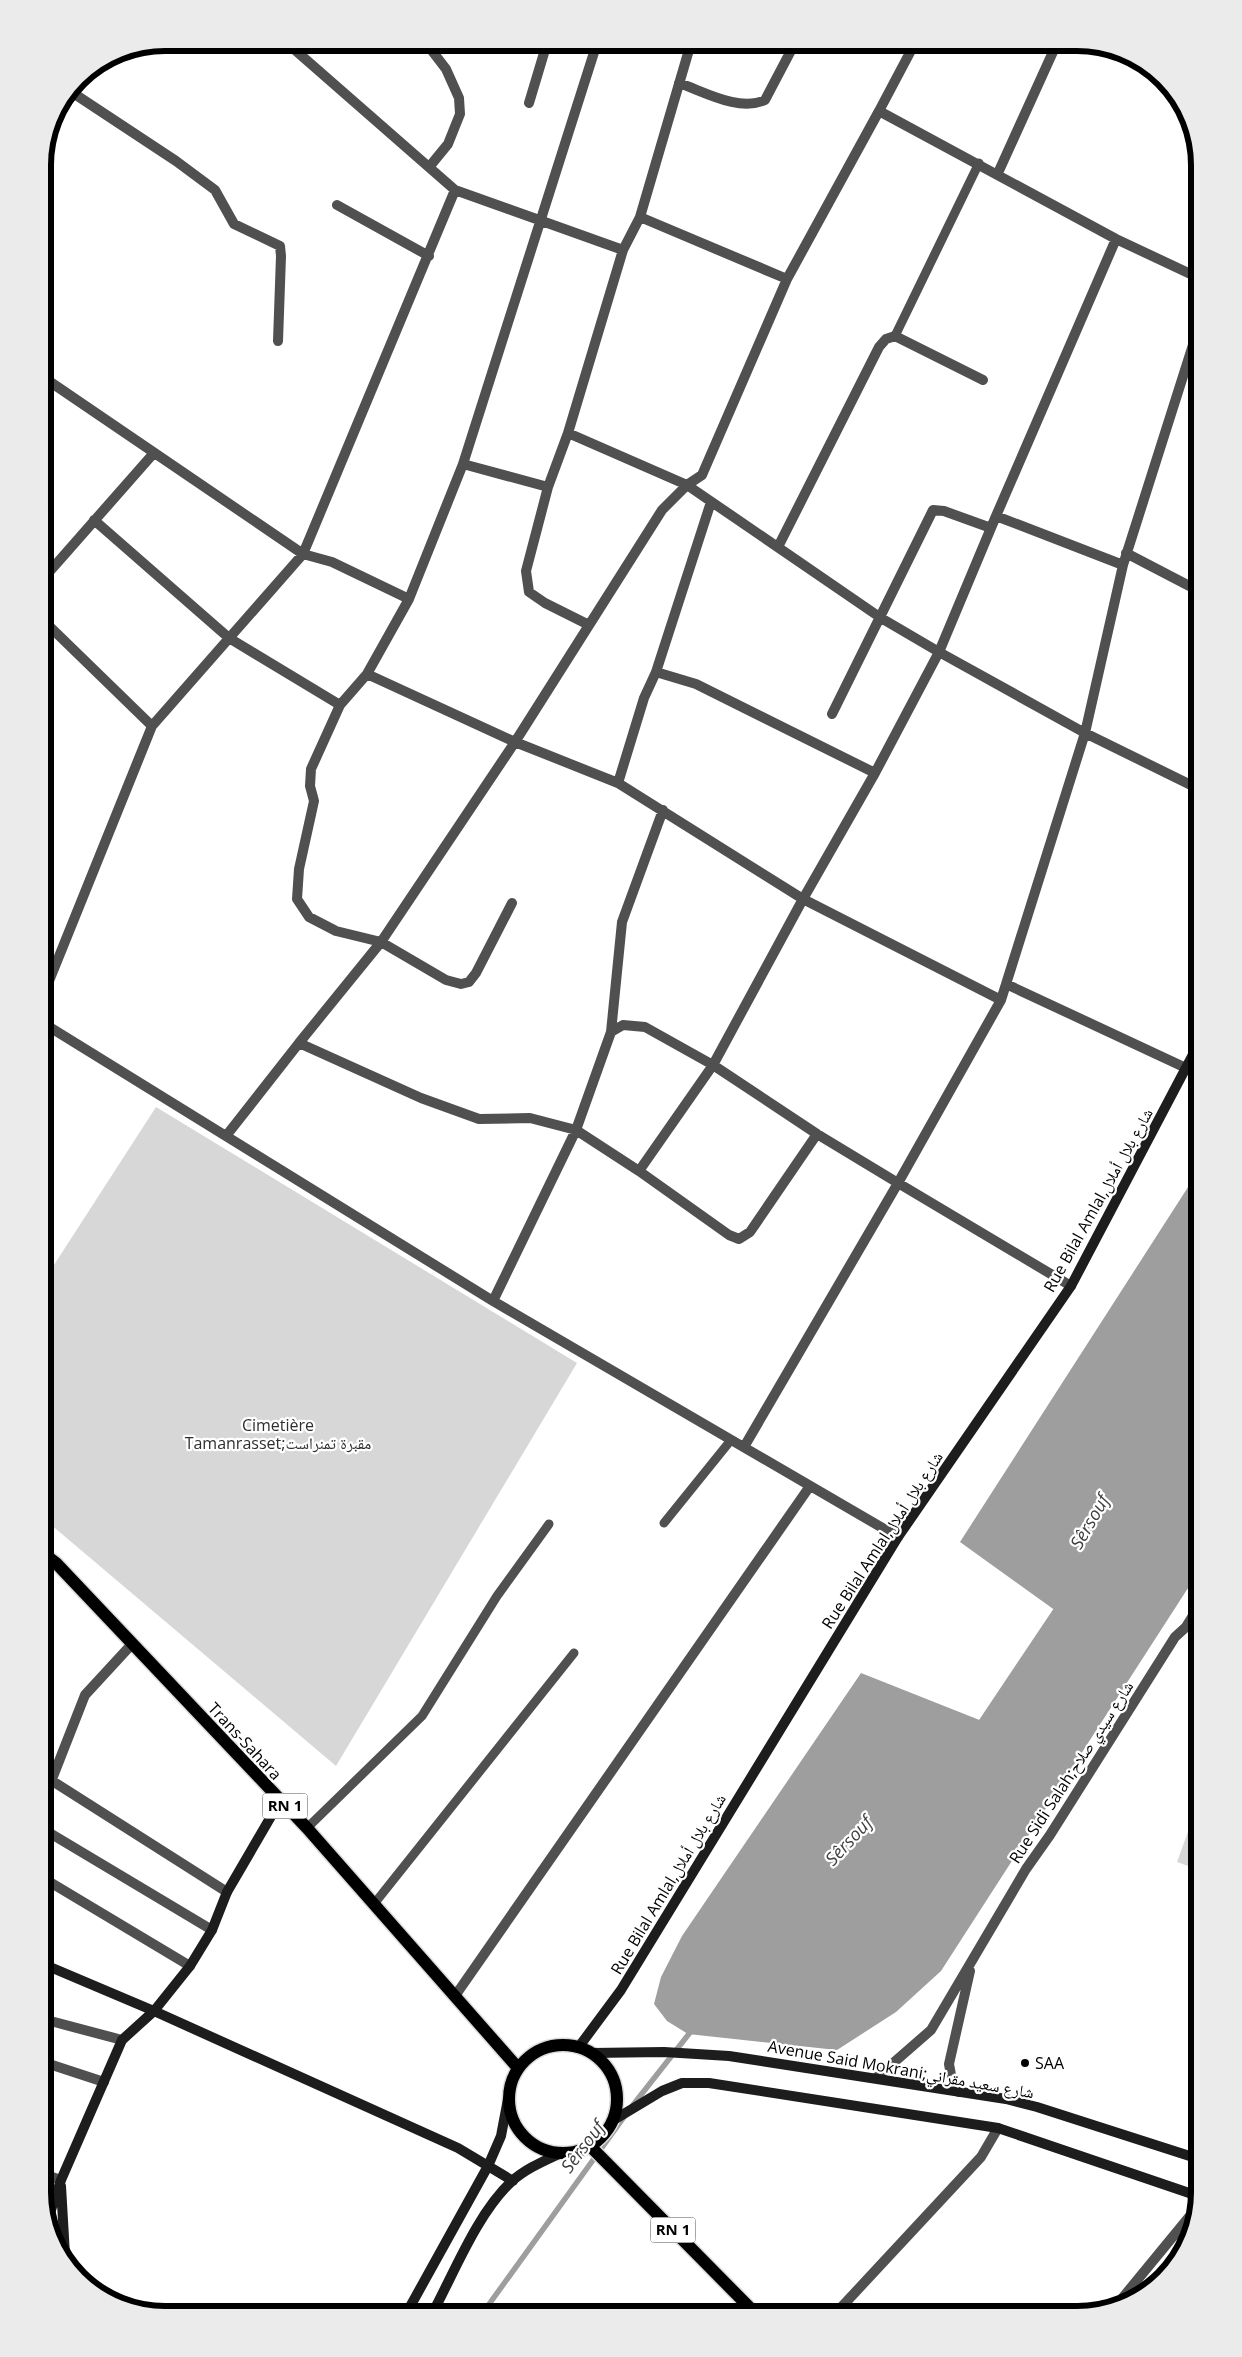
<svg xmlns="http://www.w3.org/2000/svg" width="1242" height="2357" viewBox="0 0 1242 2357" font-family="'Open Sans','Noto Naskh Arabic',sans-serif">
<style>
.green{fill:#d7d7d7}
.water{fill:#9e9e9e}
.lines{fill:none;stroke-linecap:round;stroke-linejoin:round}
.stream{stroke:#9e9e9e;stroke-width:5.5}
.primary-casing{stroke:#dbdbdb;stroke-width:15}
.lane{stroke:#505050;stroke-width:9}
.street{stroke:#505050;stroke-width:10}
.secondary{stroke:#1d1d1d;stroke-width:10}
.primary{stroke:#000;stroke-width:12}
.poi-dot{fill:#000;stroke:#fff;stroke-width:2}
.labels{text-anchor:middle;stroke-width:4.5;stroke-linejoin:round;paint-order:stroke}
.shield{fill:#fff;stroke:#4c4c4c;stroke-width:1}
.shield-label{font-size:15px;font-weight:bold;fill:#000}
.street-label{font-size:16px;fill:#000;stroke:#fff}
.park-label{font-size:16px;fill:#2e2e2e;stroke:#fff}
.poi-label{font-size:16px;fill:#000;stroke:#fff;text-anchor:start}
.water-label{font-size:18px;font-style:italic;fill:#3f3f3f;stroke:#fff}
.rim{fill:none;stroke:#000;stroke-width:6}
</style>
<rect width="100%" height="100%" fill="#fff"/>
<path class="green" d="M156,1107L577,1363L336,1766L43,1518V1274L52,1268Z
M1199,1801V1870L1177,1862Z"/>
<path class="water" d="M1199,1170V1571L941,1971L896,2012L837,2050L688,2034L667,2021L654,2004L661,1977L682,1936L861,1673L982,1721L1056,1611L960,1542Z"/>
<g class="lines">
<path class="stream" d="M979,1725L1056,1610
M633,2105L692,2030
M482,2314L624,2117"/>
<g class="primary-casing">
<path id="primary" d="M43,1553L56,1563L307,1828L518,2068
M509 2099a54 54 0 1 1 108 0a54 54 0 1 1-108 0Z
M590,2146L756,2314"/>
</g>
<path class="lane" d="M895,336L979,163
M664,1523L731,1440
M307,1828L422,1716L497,1596L549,1524
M374,1904L574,1653"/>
<path class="street" d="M287,43L455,190L623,250
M426,43L446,69L459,98L460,114L448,144L430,166
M691,43L640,217L787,279
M679,83C705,92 739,112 765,100L795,43
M70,91L176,161L215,190L234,224L280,246L281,256L278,341
M529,103L547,43
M879,111L915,43
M998,173L1057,43
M337,205L429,256
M640,217L623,250L568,433L687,485L702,475L787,279L879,111L1116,239L1199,278
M43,377L303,554L332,562L409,599L463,464L548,487L568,433
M463,464L597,43
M548,487L526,571L529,592L545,603L589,625
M996,516L1116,239
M94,520L229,638L340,705L367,674L409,599
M778,547L879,347L886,339L895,336L983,380
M1126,553L1199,591
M43,579L153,454
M43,620L152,726
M656,672L711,502
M367,674L515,742L662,510L687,485L881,618L939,652L996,516L1123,565
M340,705L311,769L310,786L314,801L299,869L297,899L309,917L336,931L381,942L446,980L461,984L469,982L476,973L512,903
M832,714L933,510L944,511L991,528
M618,783L644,698L656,672L696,684L875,773
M1006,984L1186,1068
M43,996L152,726L303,554L455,190
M1001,1000L803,899L875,773L939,652L1085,733L1123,565L1199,326
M43,1023L493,1301L898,1537
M611,1032L622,922L663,810
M299,1043L381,942L515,742L618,783L803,899L713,1065L817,1134L898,1183L1001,1000L1085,733L1199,789
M226,1136L299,1043L421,1098L479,1119L530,1118L576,1130L639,1171L729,1235L739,1239L750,1232L817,1134
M493,1301L576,1130L611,1032L623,1025L645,1027L713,1065L639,1171
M744,1447L898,1183L1071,1286
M43,1775L227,1892
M43,1802L85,1695L132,1644
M43,1829L212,1930
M43,1878L190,1966
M455,1996L810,1486
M43,2019L122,2040
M43,2062L104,2082
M876,2078L931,2030L1026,1869L1050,1835L1175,1637L1186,1627L1199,1606
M959,2092L951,2075L949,2064L970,1971
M43,2174L61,2180
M1115,2307L1194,2211
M835,2314L981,2157L998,2128"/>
<path class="secondary" d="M43,1964L154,2011L458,2148L513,2181
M578,2048L621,1990L898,1537L1071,1286L1199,1043
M591,2053L664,2052L729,2056L1006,2099L1037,2107L1199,2159
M612,2121L662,2091L682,2083H709L998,2128L1198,2196
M61,2186L65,2255
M48,2219L61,2180L122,2040L154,2011L190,1966L212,1930L227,1892L280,1801
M406,2314L488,2166L501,2136L508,2099
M432,2314C454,2273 477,2214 511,2182C525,2169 544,2161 561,2153"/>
<use href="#primary" class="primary"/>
</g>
<circle class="poi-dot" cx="1025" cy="2063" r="5"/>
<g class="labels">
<g class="shield">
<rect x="262.5" y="1793.5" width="45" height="25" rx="4"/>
<rect x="650.5" y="2217.5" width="45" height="25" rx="4"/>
</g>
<g class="shield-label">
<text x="285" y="1811">RN 1</text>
<text x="673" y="2235">RN 1</text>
</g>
<g class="street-label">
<text transform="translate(1098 1200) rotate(-61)" y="6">Rue Bilal Amlal,شارع بلال أملال</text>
<text transform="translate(882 1540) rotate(-57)" y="6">Rue Bilal Amlal,شارع بلال أملال</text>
<text transform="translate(245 1741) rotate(47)" y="6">Trans-Sahara</text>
<text transform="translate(1071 1772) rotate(-57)" y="6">Rue Sidi Salah;شارع سيدي صلاح</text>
<text transform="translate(668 1884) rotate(-59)" y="6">Rue Bilal Amlal,شارع بلال أملال</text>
<text transform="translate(901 2069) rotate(10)" y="6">Avenue Said Mokrani;شارع سعيد مقراني</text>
</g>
<g class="park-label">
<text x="278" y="1431">Cimetière<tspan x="278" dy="18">Tamanrasset;مقبرة تمنراست</tspan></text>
</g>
<g class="poi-label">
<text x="1035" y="2069">SAA</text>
</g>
<g class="water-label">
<text transform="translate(1090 1522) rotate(-60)" y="6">Sêrsouf</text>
<text transform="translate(849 1841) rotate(-47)" y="6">Sêrsouf</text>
<text transform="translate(583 2147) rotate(-53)" y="6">Sêrsouf</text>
</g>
</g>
<path d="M0 0H1242V2357H0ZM165 51H1077A114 114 0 0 1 1191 165V2192A114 114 0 0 1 1077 2306H165A114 114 0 0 1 51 2192V165A114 114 0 0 1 165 51Z" fill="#ebebeb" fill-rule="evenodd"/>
<path class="rim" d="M165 51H1077A114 114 0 0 1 1191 165V2192A114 114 0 0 1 1077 2306H165A114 114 0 0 1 51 2192V165A114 114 0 0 1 165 51Z"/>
</svg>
